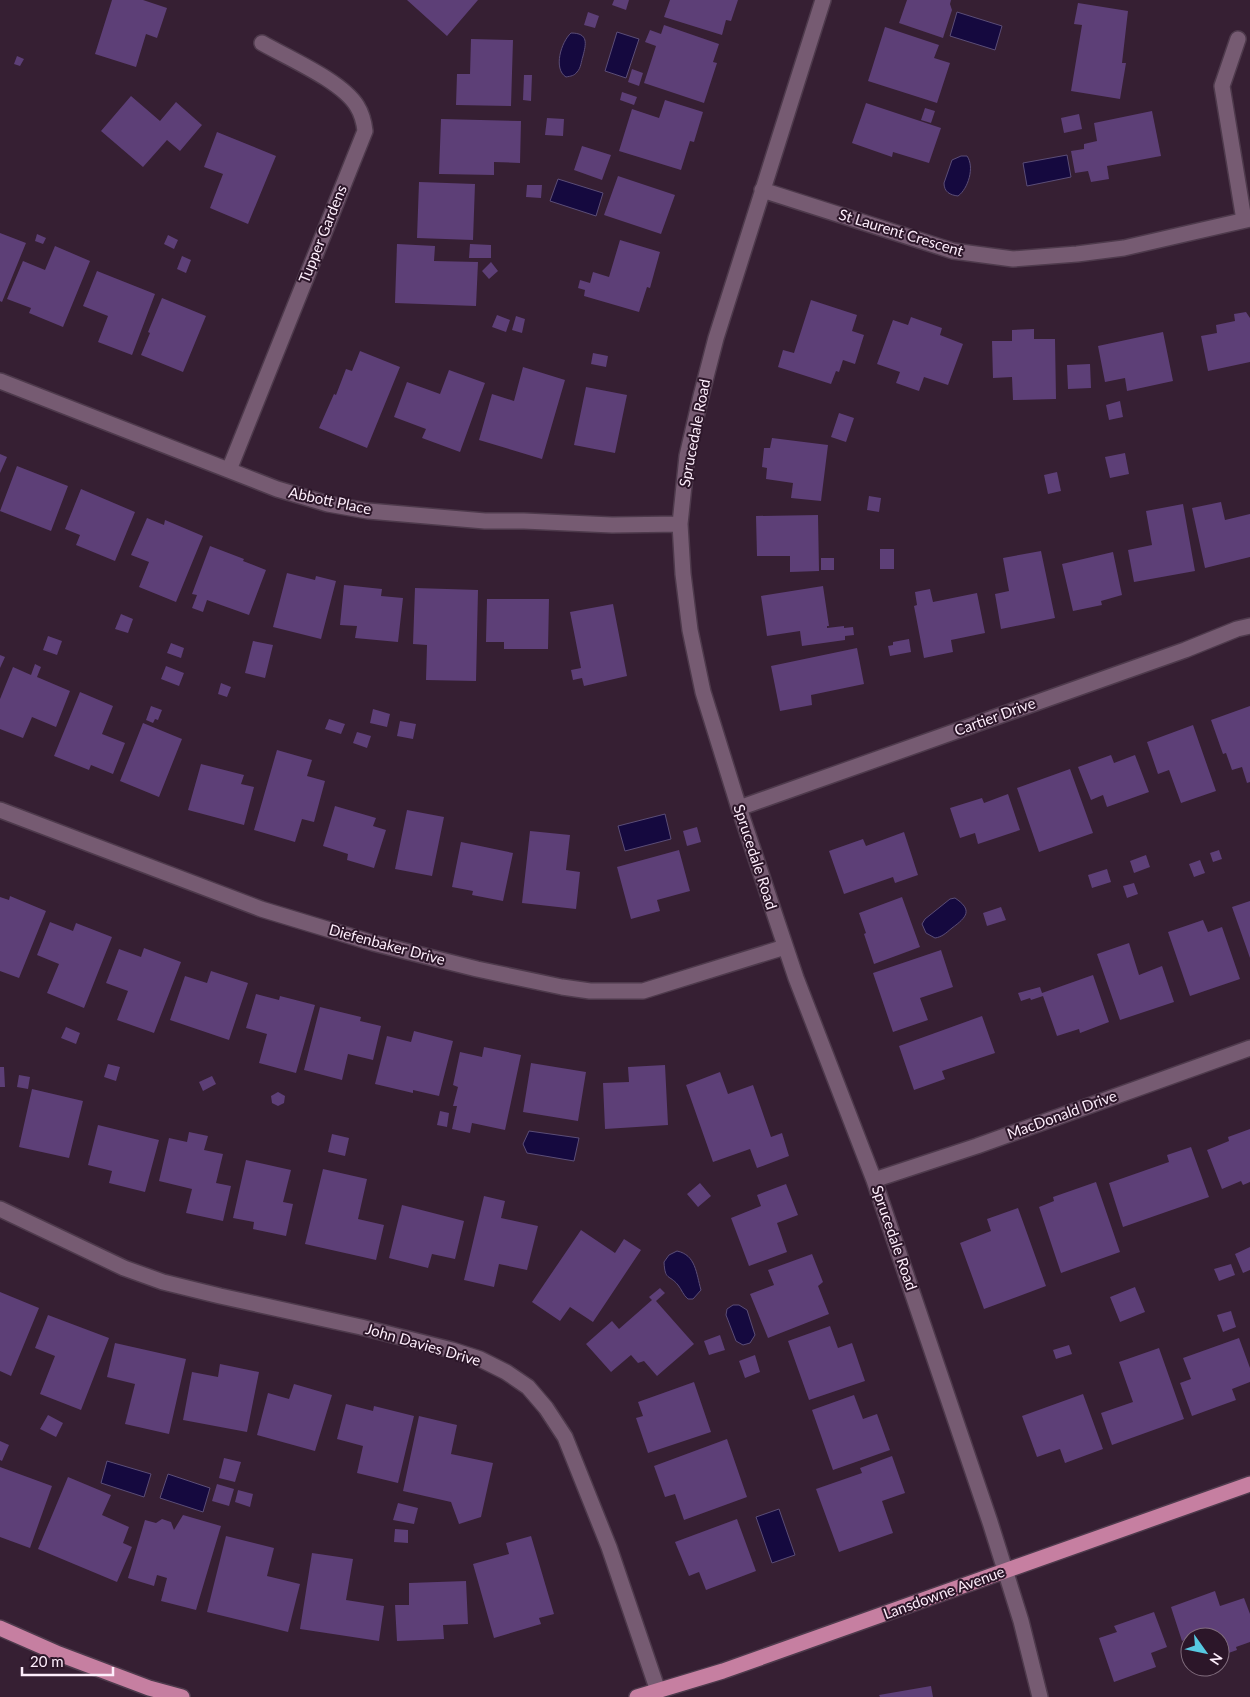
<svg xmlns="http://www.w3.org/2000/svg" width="1250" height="1697" viewBox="0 0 1250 1697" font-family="Lato,sans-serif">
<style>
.water{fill:#15093f;stroke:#5b4d77}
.building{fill:#5d3f77}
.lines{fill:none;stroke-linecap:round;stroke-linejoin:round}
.minor-casing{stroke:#4e3a4c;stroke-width:18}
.major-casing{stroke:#4e3a4c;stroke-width:18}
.minor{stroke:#765b72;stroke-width:15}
.major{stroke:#c67fa1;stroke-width:15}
.labels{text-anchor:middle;stroke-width:4;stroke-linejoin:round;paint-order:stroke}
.street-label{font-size:15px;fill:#fdedfb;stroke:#2c1629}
</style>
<rect width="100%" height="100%" fill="#361f33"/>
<path class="water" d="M957,12L1002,26L995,50L950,36Z
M617,32L639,39L626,78L605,71Z
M571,33C589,33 586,44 583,56C581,62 581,68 577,72C574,76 571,76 566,77C553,69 561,42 571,33Z
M1067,155L1071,177L1027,186L1023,163Z
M961,156H967C975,167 968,189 958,196C950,195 944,192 944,183L952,160Z
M558,179L603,193L596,216L550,201Z
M665,814L671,839L625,851L618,826Z
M955,898C973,910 967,917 952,928C946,933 942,937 935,938L926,933L922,924L925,919L950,899Z
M529,1131L579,1138L574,1161L527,1153L523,1144Z
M677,1251C696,1255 696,1273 701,1290L693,1299H688C683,1295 682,1290 678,1285C669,1274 665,1281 664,1262L669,1255Z
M733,1305H739L747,1310L755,1335L750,1343L743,1345L736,1341L726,1315L727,1309Z
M107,1461L151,1474L144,1497L101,1483Z
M168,1474L210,1488L203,1512L160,1498Z
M779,1509L795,1555L772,1563L756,1517Z"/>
<path class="building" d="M112,0H143L167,8L157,38L146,34L136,67L95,54Z
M407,0H478L447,36Z
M614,0H629L626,10L612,5Z
M670,0H738L731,21L726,20L722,35L664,17Z
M907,0H951L950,4L952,10L943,38L899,23Z
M1078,3L1128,11L1122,63H1126L1120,99L1071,91L1082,25L1074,24Z
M588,12L599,16L595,28L584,25Z
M664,25L719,44L713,62L717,63L704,103L644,83L656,46L645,42L650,30L661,34Z
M885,27L939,45L934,58L950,63L937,103L868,81Z
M471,39L513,40L511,106L456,105L457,74H470Z
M17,56L24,59L20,66L14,64Z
M632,69L643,73L639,86L628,82Z
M524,75H532L531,101L523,100Z
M622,92L637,97L634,105L620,100Z
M131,96L160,121L176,102L202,125L180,151L167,140L143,167L101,131Z
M665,100L703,112L694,142L690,141L681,170L619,151L632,109L659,118Z
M866,103L941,128L929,163L893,152L892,157L852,143Z
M925,108L935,111L931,123L921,120Z
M1152,111L1161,156L1107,166L1109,179L1091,182L1088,171L1075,173L1071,151L1084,149V144L1097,141L1094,123Z
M1079,114L1082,129L1064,133L1061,118Z
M547,118L564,119L563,136L545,135Z
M441,119L521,121L520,163L494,162V175L439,174Z
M217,132L276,156L248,224L210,208L223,174L204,167Z
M582,146L611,155L602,180L574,170Z
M618,176L675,195L661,234L604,215Z
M419,182L475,184L473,240L417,238Z
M527,185H542L541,198L526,197Z
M0,233L26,243L2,302L0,301Z
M37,234L46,238L43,244L35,241Z
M168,235L178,240L174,249L164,244Z
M620,240L660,252L650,288L647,287L639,312L584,296L585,290L578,288L580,280L590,283L593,272L609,277Z
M397,244L435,246L434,261L478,262L476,306L395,303Z
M470,244L491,245V258H469Z
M55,246L90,261L63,327L29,313L31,308L7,299L23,261L45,270Z
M182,256L191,260L186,273L177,269Z
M491,262L498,271L489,279L482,271Z
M97,271L155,294L132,355L98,342L108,316L83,306Z
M162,298L206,316L183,372L141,355L150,333L148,332Z
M811,300L857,315L852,331L864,335L855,364L843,360L839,372L836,371L831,384L778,367L783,350L794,353Z
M1246,312L1250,318V362L1208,371L1201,336L1217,333L1216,325L1235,321L1234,314Z
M497,315L510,320L506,332L492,327Z
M516,316L525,319L522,333L512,330Z
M911,317L942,328L940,335L963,344L948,385L924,377L919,391L896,383L900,372L877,364L893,320L908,325Z
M1034,329V339H1055L1056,399L1013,400L1012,377L993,378L992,341H1012V330Z
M1163,332L1173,381L1127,391L1125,378L1105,382L1098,346Z
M360,351L400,367L367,448L319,428L334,394L336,395L346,369L352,371Z
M593,353L608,356L606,367L591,364Z
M1090,364L1091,388L1068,389L1067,365Z
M523,367L565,380L542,459L479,440L492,394L514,401Z
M449,370L485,383L460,452L422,438L426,429L394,417L407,382L440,394Z
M586,387L627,395L615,453L574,445Z
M1120,401L1123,417L1109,420L1106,405Z
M839,413L854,418L846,442L831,437Z
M772,438L828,445L821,501L791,498L793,483L766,479L767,468L762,467L764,448H770Z
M1125,453L1129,474L1110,478L1105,457Z
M0,454L7,457L0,473Z
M17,466L68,486L51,531L0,511Z
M1057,472L1061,491L1048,494L1044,475Z
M81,489L135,512L115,561L76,545L80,535L65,529Z
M869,496L881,498L879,512L867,510Z
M1221,502L1225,520L1250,514V557L1205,568L1192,508Z
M1183,504L1195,571L1134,582L1128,550L1152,545L1146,511Z
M818,515L819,571L790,572V556H757L756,516Z
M147,518L164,525L165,520L203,536L176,602L139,587L149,562L131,555Z
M210,546L244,559L243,561L266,570L249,615L207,600L203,612L192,608L197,595L192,594Z
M880,549H894V569H880Z
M1041,551L1055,618L1001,629L995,594L1009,591L1003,558Z
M1113,552L1122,595L1101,601L1102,605L1073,611L1062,564Z
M821,558H834V570H821Z
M287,573L315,580L316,576L336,581L321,639L273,627Z
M344,585L382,589L381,596L403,598L398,642L355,638L357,626L340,625Z
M823,586L829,626H827V628L844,626V628L853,627L854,635L845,636V640L802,646L800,631L767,636L761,596Z
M415,588L478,590L476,681L426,680L427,645L413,644Z
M930,589L933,602L977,593L985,633L951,640L953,652L924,658L914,606L917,605L915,592Z
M487,599H549L548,649H504V642H486Z
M613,604L627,676L584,686L582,678L573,680L571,670L581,668L570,612Z
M121,614L133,619L128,633L115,629Z
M48,636L62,641L57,655L43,650Z
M909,639L911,652L890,656L888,646L893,645V642Z
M253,641L273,645L265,678L245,673Z
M171,643L184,648L181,658L167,653Z
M857,648L864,684L811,695L812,705L780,711L771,666Z
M0,655L5,657L0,668Z
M35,664L41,667L37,677L70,691L56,727L32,717L23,738L0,729V699L13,667L31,675Z
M166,666L184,673L179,686L161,679Z
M221,683L231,687L227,697L218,694Z
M80,692L113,706L102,734L125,743L113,774L91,765L89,770L54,756Z
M151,706L162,710L158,720L155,719L153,723L146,720Z
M1250,706V782L1247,783L1242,767L1232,770L1226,753L1223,754L1211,720Z
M373,709L390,714L387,727L370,723Z
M329,719L345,724L341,734L325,729Z
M400,721L416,724L413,739L397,736Z
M143,723L182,739L159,797L120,781Z
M1193,725L1216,791L1181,803L1169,770L1158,774L1147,742Z
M357,732L371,736L367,748L353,743Z
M277,750L312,760L307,776L325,781L314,822L302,819L295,842L254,830Z
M1111,755L1114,763L1135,755L1149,792L1107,807L1103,795L1091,800L1078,767Z
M201,764L244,775L241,784L254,787L244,825L188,810Z
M1070,769L1093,833L1039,852L1017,788Z
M1008,794L1020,830L978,844L975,833L960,838L950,808L982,798L984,803Z
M335,806L376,818L373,826L386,830L374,868L347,860L348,854L323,846Z
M407,810L444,817L432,876L395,869Z
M697,827L701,842L687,846L683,831Z
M530,831L570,835L566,870L580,872L576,909L522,903Z
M904,832L918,875L895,883L893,877L844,894L829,851L863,839L866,846Z
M461,842L513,853L503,901L472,895L473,891L452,887Z
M679,850L690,891L657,900L660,911L631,919L617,867Z
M1219,850L1222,859L1213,862L1210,853Z
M1146,855L1150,867L1134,873L1130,861Z
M1200,860L1205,873L1194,877L1189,864Z
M1107,869L1111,882L1092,888L1088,875Z
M1134,883L1138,894L1127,898L1123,886Z
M10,896L46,911L19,978L0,971V897L9,900Z
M902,897L920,947L874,964L864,934L866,933L859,913Z
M1250,901V958L1232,907Z
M1001,907L1006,920L987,926L983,913Z
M1203,920L1208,932L1222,927L1240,979L1190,996L1168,932Z
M50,922L73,931L76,923L112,937L84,1008L47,993L59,964L37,955Z
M1129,943L1139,975L1162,966L1174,1002L1120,1020L1097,954Z
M144,948L181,962L154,1033L117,1020L128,991L106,983L119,949L141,957Z
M941,950L953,987L920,998L928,1020L893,1032L873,973Z
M211,971L248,983L229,1040L170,1020L185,976L207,983Z
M1093,975L1109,1022L1080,1033L1079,1029L1057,1036L1043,996L1031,1000L1030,998L1021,1001L1018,993L1040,987L1042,993Z
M256,994L279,1000L280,996L315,1005L296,1073L259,1063L267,1034L246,1028Z
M320,1007L361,1017L360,1021L381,1026L373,1060L348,1054L342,1080L304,1070Z
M982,1016L995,1053L942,1071L945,1079L914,1090L899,1046Z
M66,1027L80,1033L76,1044L61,1038Z
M414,1031L453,1041L439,1096L413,1090V1093L375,1084L387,1036L411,1042Z
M484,1047L521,1055L505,1130L472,1123L470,1133L452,1129L457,1106H453L458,1087L453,1085L460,1052L482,1057Z
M531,1063L586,1072L578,1121L523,1112Z
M108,1064L120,1067L116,1081L104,1077Z
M665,1065L668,1125L605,1129L603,1083L629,1082L628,1067Z
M0,1067H4L5,1087H0Z
M720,1072L728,1094L753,1085L771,1137L782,1133L789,1156L757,1168L750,1149L713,1162L686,1085Z
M19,1075L30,1077L28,1089L17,1087Z
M212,1076L216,1084L203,1091L199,1082Z
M32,1089L83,1101L69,1158L19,1147Z
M278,1092L285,1096L284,1103L278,1106L272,1103L271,1096Z
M440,1111L449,1113L447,1127L437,1125Z
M98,1125L159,1140L145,1192L109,1183L112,1171L88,1165Z
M1250,1129V1182L1243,1185L1241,1181L1222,1189L1207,1150L1229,1141L1228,1137Z
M189,1132L208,1136L204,1150L223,1154L216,1183L231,1186L223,1221L186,1213L192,1189L159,1181L169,1138L187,1142Z
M332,1134L349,1138L345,1156L328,1152Z
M1191,1147L1209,1197L1123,1227L1109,1183L1169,1162L1167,1155Z
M246,1160L291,1170L283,1202L293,1204L286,1236L253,1229L254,1222L233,1218Z
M323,1169L367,1179L358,1219L384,1225L376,1260L305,1244Z
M1096,1182L1120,1252L1061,1273L1039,1207L1054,1201L1053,1197Z
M700,1183L711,1196L698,1207L687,1194Z
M786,1184L798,1215L777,1223L787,1252L749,1266L731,1218L761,1206L757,1195Z
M484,1196L505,1201L501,1218L538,1226L527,1270L499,1264L494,1287L464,1280Z
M402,1205L464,1221L455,1259L432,1254L428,1268L389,1258Z
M1018,1208L1046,1286L984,1309L960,1243L991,1231L987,1219Z
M581,1230L615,1253L624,1239L641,1250L593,1322L570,1307L560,1321L532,1302Z
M1250,1247V1270L1243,1273L1235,1254Z
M812,1254L823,1282L818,1286L829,1314L768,1338L750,1294L774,1285L768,1270Z
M1231,1264L1235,1275L1219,1281L1214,1269Z
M1135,1287L1145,1312L1120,1322L1110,1297Z
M660,1288L665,1293L656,1301L694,1344L657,1376L644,1361L638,1363L631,1355L611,1372L586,1344L612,1321L619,1329L652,1300L649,1297Z
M0,1292L39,1308L11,1376L0,1371Z
M1231,1311L1236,1327L1223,1332L1217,1315Z
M48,1315L109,1338L81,1410L40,1394L55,1356L35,1348Z
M830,1326L838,1348L852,1343L865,1381L809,1400L788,1341Z
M720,1335L725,1350L709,1355L704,1341Z
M1239,1338L1250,1368V1382L1232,1389L1236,1400L1192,1416L1180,1383L1191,1379L1183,1358Z
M115,1343L186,1359L169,1434L125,1424L135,1384L107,1377Z
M1069,1345L1072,1354L1056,1359L1053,1350Z
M1159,1348L1184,1419L1112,1445L1101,1413L1133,1402L1119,1362Z
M755,1355L760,1372L745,1378L739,1361Z
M220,1364L259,1372L247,1432L183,1420L192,1372L218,1377Z
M694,1382L711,1432L648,1453L636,1418L643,1416L638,1402Z
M294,1384L332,1395L315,1451L257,1435L268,1393L289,1399Z
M1083,1394L1103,1449L1065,1463L1060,1449L1037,1457L1022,1416Z
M854,1395L863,1419L877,1414L890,1450L833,1470L812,1410Z
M346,1404L373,1411L374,1406L414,1416L398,1483L357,1473L363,1446L337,1439Z
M48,1415L63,1423L56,1437L40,1429Z
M419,1416L457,1425L451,1454L493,1463L481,1517L459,1524L451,1502L403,1491Z
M727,1439L747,1497L684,1520L675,1494L665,1497L654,1466Z
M0,1441L9,1445L2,1461L0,1460Z
M892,1456L905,1493L882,1501L893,1533L839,1552L816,1489L862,1473L860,1468Z
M224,1458L241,1462L235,1482L219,1478Z
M0,1467L52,1486L30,1548L0,1537Z
M68,1477L111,1495L102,1515L129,1527L123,1543L132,1547L117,1582L38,1549Z
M217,1484L234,1489L229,1506L212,1501Z
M238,1490L253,1494L250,1507L235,1502Z
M398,1503L418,1508L414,1524L393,1520Z
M183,1515L221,1526L196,1610L161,1601L167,1578L157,1575L154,1586L128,1578L145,1520L156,1523L162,1519L171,1522L174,1530Z
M737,1519L756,1571L706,1590L699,1572L689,1576L675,1542Z
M395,1529L408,1530V1543L394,1542Z
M226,1536L274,1548L267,1576L300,1584L288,1632L207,1612Z
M531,1536L554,1614L539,1618L541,1624L494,1638L473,1564L509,1554L506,1543Z
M312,1553L353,1559L346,1600L384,1606L379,1641L300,1629Z
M466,1581L468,1624L443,1625L444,1639L397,1641L395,1605H409V1583Z
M1215,1591L1220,1606L1244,1598L1250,1614V1642L1236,1647L1237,1650L1220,1656V1637H1190L1182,1641L1171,1607Z
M1154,1612L1167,1647L1151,1653L1156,1667L1114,1682L1099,1638L1117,1632L1114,1626Z
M931,1686L933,1697H880L879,1695Z"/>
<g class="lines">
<g class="minor-casing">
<path id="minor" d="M823,0L716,338L701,396L687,456L680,524L683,574L690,630L703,692L739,808L796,978L874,1180L990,1522L1021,1621L1040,1697
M1238,39L1222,86L1244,220
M762,190L953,251L1013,259L1077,254L1124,248L1250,219
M0,381L277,489L328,504L368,511L485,521H524L612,525L680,524
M229,470L365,131C364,122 362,114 357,106C342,81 288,58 262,43
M739,808L1185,650L1237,629L1250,626
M0,810L261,909L373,943L477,969L562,987L590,991H643L785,947
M874,1180L977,1146L1250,1048
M0,1209L124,1268L163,1282L220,1296L361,1327L452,1350L480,1359L506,1372L528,1387L546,1408L565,1437L609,1547L658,1691"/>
</g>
<g class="major-casing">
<path id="major" d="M0,1628L59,1654L149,1688L182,1697
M637,1697L723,1671L1250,1484"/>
</g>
<use href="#minor" class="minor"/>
<use href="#major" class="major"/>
</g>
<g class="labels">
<g class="street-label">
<text transform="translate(901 233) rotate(17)" y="5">St Laurent Crescent</text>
<text transform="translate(323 234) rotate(-68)" y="5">Tupper Gardens</text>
<text transform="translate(695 433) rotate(-79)" y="5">Sprucedale Road</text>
<text transform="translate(330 501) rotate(12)" y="5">Abbott Place</text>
<text transform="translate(995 717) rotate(-20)" y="5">Cartier Drive</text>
<text transform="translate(755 857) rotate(72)" y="5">Sprucedale Road</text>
<text transform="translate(387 945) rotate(15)" y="5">Diefenbaker Drive</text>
<text transform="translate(1062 1115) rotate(-20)" y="5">MacDonald Drive</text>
<text transform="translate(894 1238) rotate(71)" y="5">Sprucedale Road</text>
<text transform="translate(423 1345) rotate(16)" y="5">John Davies Drive</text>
<text transform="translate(944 1593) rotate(-20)" y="5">Lansdowne Avenue</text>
</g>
</g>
<g transform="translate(1205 1652) rotate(123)"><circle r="24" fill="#2c1629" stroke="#806c7d"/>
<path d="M0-4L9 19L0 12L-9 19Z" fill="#57c9e2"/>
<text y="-8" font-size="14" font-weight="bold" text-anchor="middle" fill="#fdedfb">N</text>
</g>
<path d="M22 1667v8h91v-8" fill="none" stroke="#fdedfb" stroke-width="2.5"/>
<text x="30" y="1667" font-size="15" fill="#fdedfb" stroke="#2c1629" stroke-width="4" paint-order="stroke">20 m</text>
</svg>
